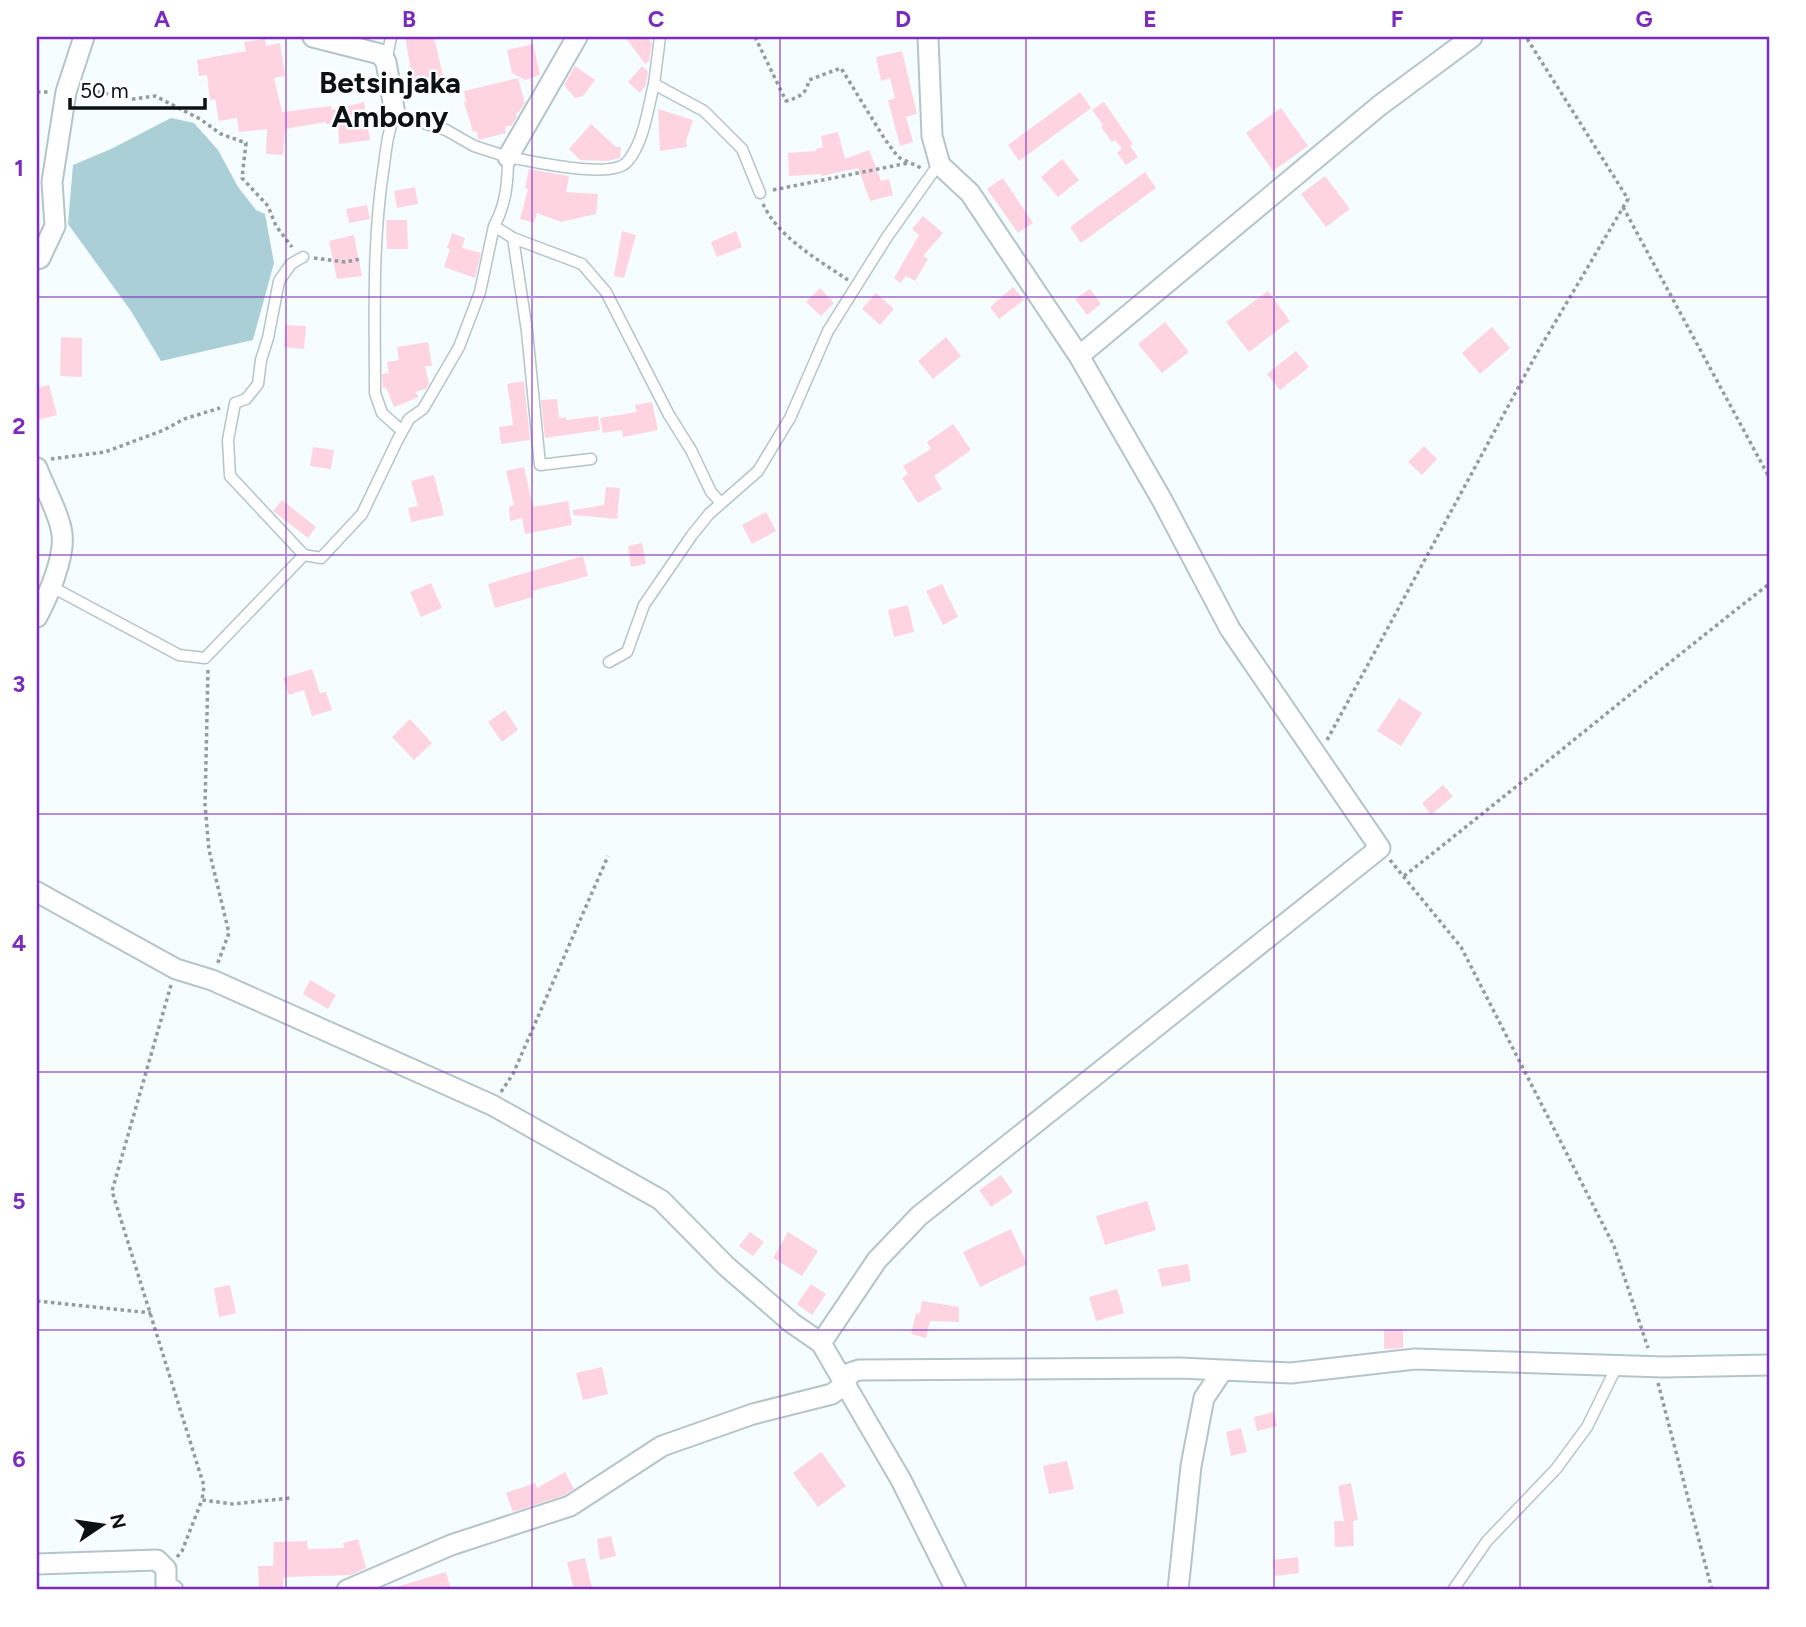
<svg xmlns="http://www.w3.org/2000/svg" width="1806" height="1627" viewBox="0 0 1806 1627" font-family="Figtree,sans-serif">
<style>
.green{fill:#aacfd7}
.building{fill:#fed4e0}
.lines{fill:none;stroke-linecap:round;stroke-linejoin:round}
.lane-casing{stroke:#b3c5c9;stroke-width:13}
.street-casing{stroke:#b3c5c9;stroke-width:23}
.path{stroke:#949b9c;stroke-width:3.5;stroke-dasharray:3.5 3.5;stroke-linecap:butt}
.lane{stroke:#fff;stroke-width:10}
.street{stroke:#fff;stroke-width:19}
.grid{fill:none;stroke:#7b2cbf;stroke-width:2;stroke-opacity:0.55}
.labels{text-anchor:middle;stroke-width:5;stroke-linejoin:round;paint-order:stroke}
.quarter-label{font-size:30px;font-weight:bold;fill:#0c1213;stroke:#fff}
.neatline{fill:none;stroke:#7b2cbf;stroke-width:2.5}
.grid-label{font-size:23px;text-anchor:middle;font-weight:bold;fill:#7b2cbf}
</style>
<rect width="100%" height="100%" fill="#f5fdfe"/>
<path class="green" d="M171,118L194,123L218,150L238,187L256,210L265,214L274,263L253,340L161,361L131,311L68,224L73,165L111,149Z"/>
<path class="building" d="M405,37H434L443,76L434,79L432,90L405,88L406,70H411Z
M625,37H647L652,43L649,61L645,64Z
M265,39L266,46L280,43L285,76L274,78L282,112L331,106L332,110L364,102L370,140L339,144L338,123L326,124V122L285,129L283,155L266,154L267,129L239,132L237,118L219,121L215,99L210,100L207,75L199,76L197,60L246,51L244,42Z
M533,44L540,75L525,80L512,73L507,50Z
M902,51L917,114L906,117L913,142L900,146L888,100L895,98L890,78L881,81L876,57Z
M575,66L595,80L583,96L575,98L564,85Z
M642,66L648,71L646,85L640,93L628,82Z
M518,78L525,103L519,112L516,113L517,117L512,125L505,127L506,133L479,140L476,131L473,132L464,102H466L464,91Z
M1080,92L1091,108L1019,161L1008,145Z
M1104,102L1133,144L1130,146L1138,157L1126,165L1117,153L1122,149L1115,140L1112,142L1101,127L1103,125L1092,110Z
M1281,108L1308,146L1273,171L1246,133Z
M658,109L693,120L686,141L687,147L660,151Z
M591,124L616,147H621L620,158L607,161L580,160L569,149Z
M838,132L845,159L869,150L881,181L889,179L893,195L870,201L858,168L822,176L821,174L789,176L788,153L816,151V149L823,147L821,136Z
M1062,159L1079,180L1058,197L1041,177Z
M529,169L569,176L566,192L598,194L596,214L561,222L537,213L534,223L520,219L528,189L525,188Z
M1145,172L1156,188L1081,243L1070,227Z
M1325,176L1350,209L1326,227L1301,194Z
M1003,178L1033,223L1018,233L987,189Z
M415,187L418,204L397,208L394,191Z
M367,205L370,219L349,223L346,209Z
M923,216L943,233L923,256L928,259L915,281L906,276L900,283L894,278L919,235L912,229Z
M386,220H407L408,249H387Z
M622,231L636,235L624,278L614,276Z
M736,231L742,247L717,257L711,242Z
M452,233L465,238L462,248L481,253L475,278L444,267L450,249L447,248Z
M354,235L362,276L337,279L329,241Z
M1013,287L1024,300L999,319L990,307Z
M820,288L834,303L821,316L806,302Z
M1090,289L1101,304L1087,315L1075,299Z
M1268,291L1290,321L1249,352L1226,322Z
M876,293L894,309L880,325L862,309Z
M1165,322L1189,352L1162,373L1138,344Z
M285,325L306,326L304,349L284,347Z
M1492,327L1510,348L1480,374L1462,353Z
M61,337L82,338V377L60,376Z
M946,337L961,356L933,379L918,361Z
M428,342L432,366H425L429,384L426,389L415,392L419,397L394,407L386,387L383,388L382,374L389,373L387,362L399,360L397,347Z
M1296,351L1309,367L1280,390L1267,374Z
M524,381L530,440L501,444L499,427L513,425L510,403L512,402H510L507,384Z
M49,385L57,415L37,420V388Z
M557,399L559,418L566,417V420L598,416L600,430L545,438L541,400Z
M652,402L658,430L623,437L622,430L603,433L600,418L637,412L635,405Z
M953,424L971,450L934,476L942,489L918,503L902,478L908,474L903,466L931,449L927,442Z
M1424,446L1437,459L1422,475L1408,462Z
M313,447L334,450L331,469L310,466Z
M524,467L533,507L568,501L572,525L525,534L522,518L510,521L509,507L514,505L506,471Z
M434,475L444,515L411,522L408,508L418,506L411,481Z
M606,487L620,488L617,519L573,515V510L604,505Z
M282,500L316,527L308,538L273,511Z
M766,512L776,531L752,544L742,525Z
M642,543L646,564L631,567L628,546Z
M583,556L588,576L532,591L533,597L495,608L488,584Z
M431,583L442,608L421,617L410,592Z
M942,584L958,617L943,625L926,591Z
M908,605L914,632L894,637L888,610Z
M312,669L320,693L326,692L332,710L312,716L304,690L289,695L283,678Z
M1399,698L1422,713L1401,746L1377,731Z
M505,710L518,730L502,742L488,722Z
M410,719L432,743L414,760L392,737Z
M1443,785L1453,796L1431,815L1422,803Z
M310,980L336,995L328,1009L303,994Z
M1001,1175L1013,1192L991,1207L979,1190Z
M1147,1201L1156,1230L1105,1245L1096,1216Z
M1011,1229L1027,1264L980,1287L963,1252Z
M750,1232L764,1242L753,1256L739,1246Z
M788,1232L818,1251L802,1276L773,1258Z
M1188,1264L1191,1281L1162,1287L1158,1269Z
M811,1284L826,1294L812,1315L797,1304Z
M230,1285L236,1313L219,1317L214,1288Z
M1117,1289L1124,1313L1096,1321L1089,1297Z
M922,1301L959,1307V1322L930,1321L926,1338L911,1334L916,1313L920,1314Z
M1384,1330H1403V1348L1384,1349Z
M602,1367L608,1394L583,1400L576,1373Z
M1274,1412L1277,1426L1257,1431L1254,1417Z
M1241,1428L1247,1452L1231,1456L1226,1432Z
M821,1452L846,1486L818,1507L793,1473Z
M1067,1461L1074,1489L1049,1494L1043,1466Z
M565,1472L574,1489L565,1495L513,1512L506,1493L535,1483L537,1488Z
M1351,1483L1358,1520L1353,1521L1354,1546L1335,1547L1334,1521H1344L1338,1486Z
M611,1536L616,1556L600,1560L597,1539Z
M358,1539L366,1568L351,1575L283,1577V1587L259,1588L258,1566H273L274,1542L307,1541L308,1549L344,1548L343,1543Z
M1298,1557L1299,1573L1275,1576L1273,1560Z
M585,1558L592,1588L574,1590L567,1562Z
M446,1572L451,1590H397L396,1587Z"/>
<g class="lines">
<g class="lane-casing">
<path id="lane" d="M386,62L391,37
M654,84L660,37
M508,157C532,161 611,180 627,162C644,143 648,108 654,84L704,111L742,149L760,193
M513,238L527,331L540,465L591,459
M303,257L291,264L279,281L268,338L261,360L258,384L246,399L235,403L228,440L230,476L304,555L321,558L362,514L398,439L409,419L423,409L459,347L480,292L494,226
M402,431L382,413L375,393C375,319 372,245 383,172C386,152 387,133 395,114L446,130L474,146L508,157C508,181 506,205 494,226L513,238L582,264L606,292L669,415L691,450L711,492L721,503
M52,587L179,655L205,658L304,555
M609,662L627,652L644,605L692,535L709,514L758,471L790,418L828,331L887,237L933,172L940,165
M1453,1590L1487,1541L1556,1469L1587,1427L1617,1366"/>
</g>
<g class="street-casing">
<path id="street" d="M313,37L380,54L386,62L395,114
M508,157L577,37
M37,259L40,258L55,226L52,182L66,92L84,37
M1079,356L1379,106L1472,37
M37,468C44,487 60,515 62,534C65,558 48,596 37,617
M37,892L176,969L212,980L492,1105L661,1200L726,1266L792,1323L821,1343L901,1480L956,1590
M821,1343L877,1260L919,1216L1380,848L1230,629L1162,500L1079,356L970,193L940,165L932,136L928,37
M37,1564L157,1560L166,1569V1586L173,1590
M347,1590L451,1545L570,1506L662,1446L753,1414L832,1394L845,1384L850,1373L859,1370L1180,1368L1291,1373L1415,1359L1664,1367L1769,1365
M1178,1590L1191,1466L1204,1398L1223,1370"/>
</g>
<path class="path" d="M755,37L786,101C799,97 806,95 809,80L841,68L884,138L898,157L921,168
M84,89L133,99L155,96L200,119L221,134L246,143L242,178L268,206L276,226L292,247
M37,92H50
M773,190L908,163
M763,204C779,238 817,259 848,280
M1623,207L1769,477
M314,258L345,262L361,259
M51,459L105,452L164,430L184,419L220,408
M208,670L205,805L209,850L229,933L217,965
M1327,740L1537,353L1628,199L1526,37
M1390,860L1461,947L1614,1246L1648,1348
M1404,876C1526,780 1646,680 1769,584
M171,985L112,1191L204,1486L202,1500
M501,1092L513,1074L608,856
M37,1301L151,1313
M1658,1383L1712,1590
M177,1557L182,1551L202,1500L233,1504L290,1498"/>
<use href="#lane" class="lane"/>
<use href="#street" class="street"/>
</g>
<path class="grid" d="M286,37V1590M532,37V1590M780,37V1590M1026,37V1590M1274,37V1590M1520,37V1590M37,297H1769M37,555H1769M37,814H1769M37,1072H1769M37,1330H1769"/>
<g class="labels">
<g class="quarter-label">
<text x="390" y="93">Betsinjaka<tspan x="390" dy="34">Ambony</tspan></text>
</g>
</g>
<rect width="1806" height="1627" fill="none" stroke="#ffffff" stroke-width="77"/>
<g transform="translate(102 1525) rotate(77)" stroke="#ffffff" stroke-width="5" paint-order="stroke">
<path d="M0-5L12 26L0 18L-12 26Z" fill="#0c1213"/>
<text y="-10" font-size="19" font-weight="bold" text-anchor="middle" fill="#0c1213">N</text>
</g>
<path d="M70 98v10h135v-10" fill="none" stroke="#0c1213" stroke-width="3.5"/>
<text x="80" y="98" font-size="21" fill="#0c1213" stroke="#ffffff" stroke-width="5" paint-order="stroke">50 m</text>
<rect x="38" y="38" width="1730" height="1550" class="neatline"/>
<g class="grid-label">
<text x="162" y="27">A</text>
<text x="409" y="27">B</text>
<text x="656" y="27">C</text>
<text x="903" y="27">D</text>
<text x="1150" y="27">E</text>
<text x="1397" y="27">F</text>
<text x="1644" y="27">G</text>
<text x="19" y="176">1</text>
<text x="19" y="434">2</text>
<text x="19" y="692">3</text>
<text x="19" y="951">4</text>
<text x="19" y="1209">5</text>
<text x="19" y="1467">6</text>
</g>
</svg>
